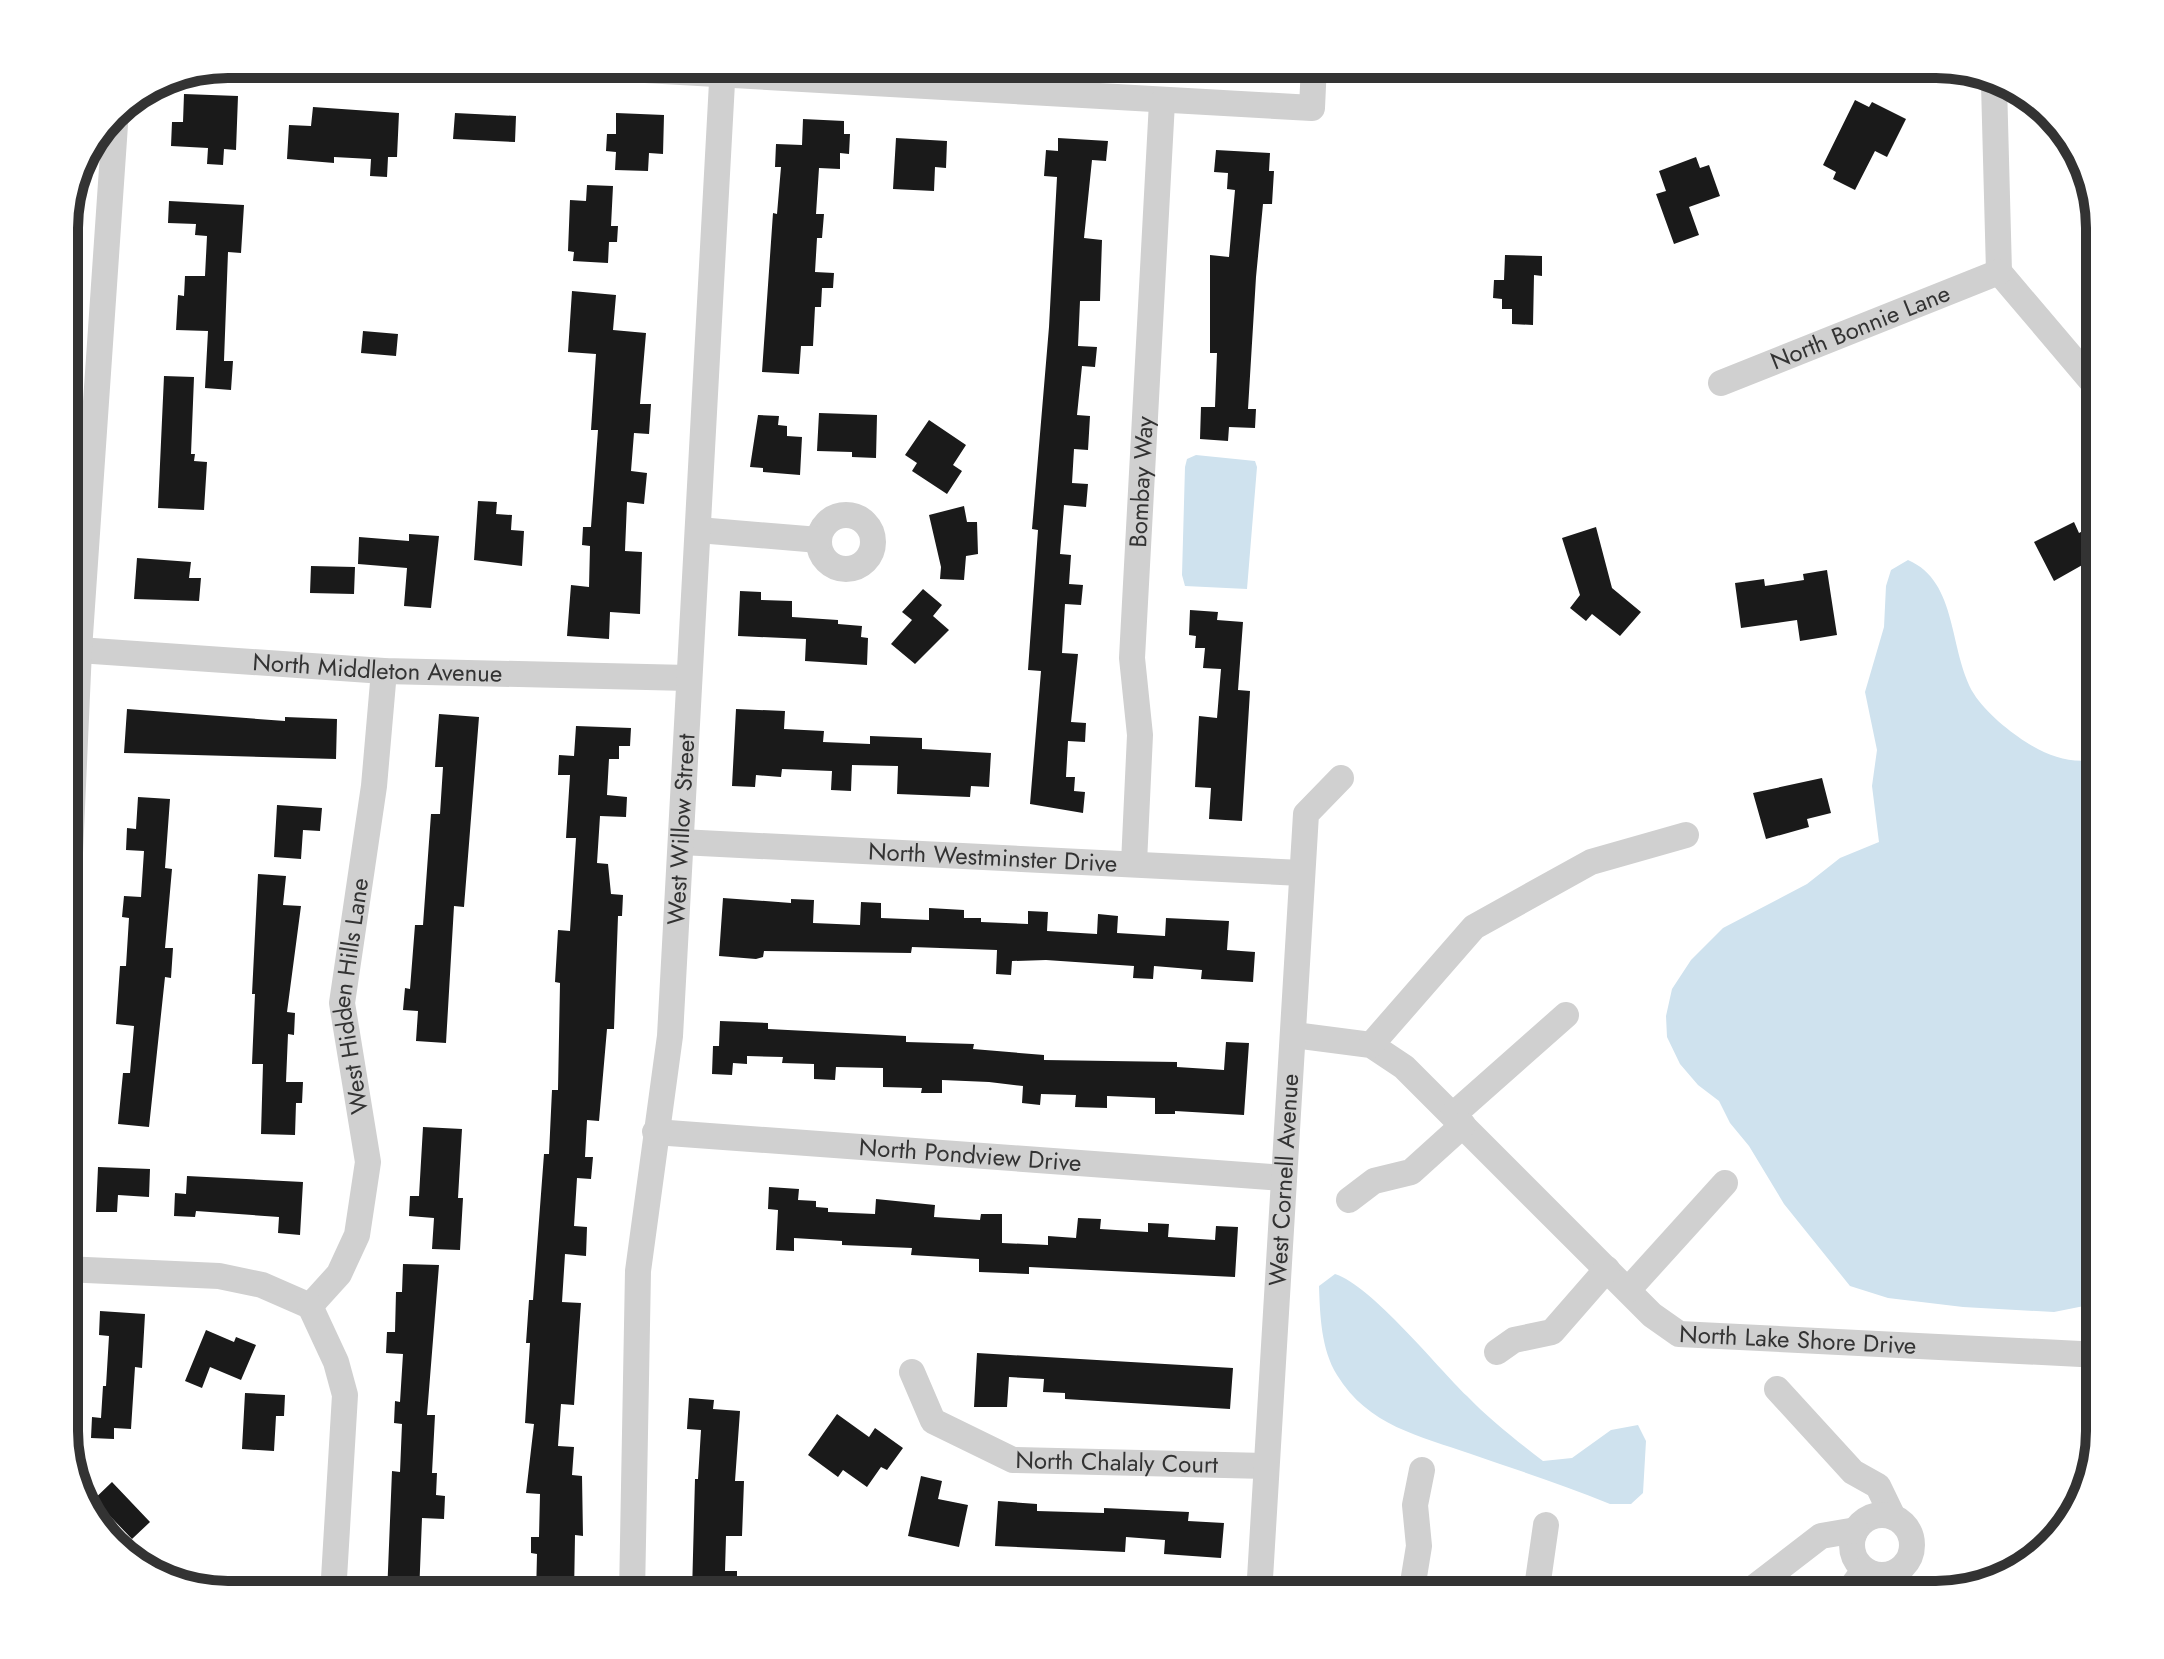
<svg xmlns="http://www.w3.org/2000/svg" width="2164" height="1659" viewBox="0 0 2164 1659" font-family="Jost,sans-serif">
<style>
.water{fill:#cfe2ee}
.building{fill:#1a1a1a}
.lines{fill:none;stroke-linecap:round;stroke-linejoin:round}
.minor{stroke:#d0d0d0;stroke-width:26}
.labels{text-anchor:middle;stroke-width:8;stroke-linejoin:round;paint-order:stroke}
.street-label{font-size:24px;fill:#333;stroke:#fff}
.rim{fill:none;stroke:#333;stroke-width:10}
</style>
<rect width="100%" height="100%" fill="#fff"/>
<path class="water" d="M1196,455L1255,461L1257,467L1247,589L1185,586L1182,575L1185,467L1187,459Z
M1908,560C1959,582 1948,651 1974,694C1985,712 2011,733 2029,744C2053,758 2072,764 2100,759L2099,1303L2054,1312L1963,1307L1888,1298L1850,1286L1784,1204L1749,1146L1730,1123L1719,1101L1698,1085L1680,1064L1667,1037L1666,1016L1672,989L1691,960L1723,928L1807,884L1840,858L1879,842L1872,786L1877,750L1865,692L1884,627L1886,586L1891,570Z
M1335,1274C1372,1286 1437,1367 1467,1396C1489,1419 1517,1441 1543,1461L1572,1458L1611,1430L1638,1425L1646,1441L1643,1493L1631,1504H1610C1564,1485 1517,1470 1471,1454C1420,1436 1368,1426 1337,1375C1321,1349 1320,1315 1319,1286Z"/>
<path class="building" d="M184,94L238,96L236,150L224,149L223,165L207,164L208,148L171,146L172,122H183Z
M1855,100L1869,107L1872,102L1906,119L1887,157L1875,151L1855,190L1833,179L1836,172L1823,165Z
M313,107L399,113L397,157H388L387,177L370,176L371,159L334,157V163L287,159L289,125L311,126Z
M455,113L516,116L515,142L453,139Z
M616,113L664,115L663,154L649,153L648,171L615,170L616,152L606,151L607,134H616Z
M803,119L844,121V134H850L849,154L840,153V169L819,168L816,214H824L822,238H817L815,272L834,273L833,288H822L821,307H815L813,346H801L799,374L762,372L773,213L777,214L781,167H775L776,144L802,145Z
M896,138L947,141L946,168L935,167L934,191L893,189Z
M1058,138L1108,141L1106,161L1092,160L1084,238L1102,240L1100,301H1080L1078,346L1097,347L1095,367L1082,366L1077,415L1090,416L1088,450L1074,449L1072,483L1088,484L1086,507L1064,505L1060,554L1071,555L1069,584L1083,585L1081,605L1065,604L1062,653L1078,654L1071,722L1086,723L1085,742L1068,741L1066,777H1075L1074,791L1085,792L1083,813L1030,804L1041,671L1028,670L1038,530L1032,529L1049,327L1057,177L1044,176L1046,150L1058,151Z
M1216,150L1270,153L1269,171H1274L1272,204H1263L1256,277L1248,409H1256L1255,428L1229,427L1228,441L1200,439L1201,407H1215L1217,353H1210V255L1229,257L1235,190L1227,189L1228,173L1214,172Z
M1696,157L1700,168L1709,165L1720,196L1689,207L1699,235L1674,244L1656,194L1666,191L1659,171Z
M587,185L613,186L611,226H618L617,242H609L608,263L573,261L574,252L568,251L570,200L586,201Z
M169,201L244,205L241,253L228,252L224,361H233L231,390L205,388L208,331L176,330L178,295L184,296L185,276H205L207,236L195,235L196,224L168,223Z
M1505,255L1542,256V276L1534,275L1533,325L1512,324V309H1502V299L1493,298L1494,280H1504Z
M572,291L616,295L613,330L646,333L640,404H651L649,434L634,433L631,471L647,473L644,504L627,502L625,551L642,552L640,614L610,612L609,639L567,636L571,585L589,587L590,546L582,545L583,527H591L598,430H591L596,354L568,352Z
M363,331L398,334L396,356L361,353Z
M164,376L194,377L191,454H195L194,461L207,462L204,510L158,508Z
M819,413L877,415L876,458L852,457V452L817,451Z
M758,415L779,416L778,425L787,426V436L802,437L800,475L763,472V468L750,467Z
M929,420L966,445L953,465L962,471L947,494L912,471L917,463L905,455Z
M478,501L497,502L496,514L512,515L511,530L524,531L522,566L474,560Z
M964,506L967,522H977L978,554L966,556L964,580L940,579L941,567L929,515Z
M2074,522L2079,533L2100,522V555L2054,581L2034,542Z
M1596,527L1612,588L1641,612L1620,636L1592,614L1586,621L1570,608L1580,595L1562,538Z
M409,534L439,536L431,608L404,606L407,568L358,564L359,537L409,541Z
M137,558L191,562L189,578H201L199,601L134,599Z
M311,566L355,567L354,594L310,593Z
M1827,570L1837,635L1800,641L1797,620L1741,628L1735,583L1764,579L1765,586L1804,580L1803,574Z
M923,589L942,605L933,616L949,630L915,664L891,644L912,620L902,612Z
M740,591L761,592V600L792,601V617L838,620V624L862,626L861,637L868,638L867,665L805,661L806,639L738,636Z
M1190,610L1218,612L1217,620L1243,622L1238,690L1250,691L1242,821L1209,819L1211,788L1195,787L1199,716L1217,718L1221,669L1203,668L1205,648H1195L1196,636L1189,635Z
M127,709L285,721V717L337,719L336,759L124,753Z
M736,709L785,711L784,729L824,731L823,742L870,744V736L922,738V749L991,753L989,787L971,786L970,797L897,794L898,766L852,765L851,791L831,790L832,771L782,769L781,777L756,775L755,787L732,786Z
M439,714L479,717L464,907L454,906L446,1043L416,1041L418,1011L403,1010L405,988L410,989L415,925H423L431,814H440L443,767H435Z
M576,726L631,728L630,746H619V759H609L607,795L627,797L626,817L600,816L597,863L608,864L611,894L623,895L622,916H618L614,1029H607L599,1121L587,1120L585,1157H593L591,1179L577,1178L574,1226L587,1227L586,1256L565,1254L562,1302L581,1303L574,1405L561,1404L558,1446L574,1447L572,1475L582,1476L583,1536L575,1535L574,1595H536L537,1554L531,1553V1537H539L540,1494L526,1493L534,1424L525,1423L530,1343H526L529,1300H533L544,1154H549L552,1090H558L560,983L555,982L558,930L570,931L576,838H566L570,775H558L559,755L574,756Z
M1822,778L1831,813L1807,819L1809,827L1766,839L1753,793Z
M138,797L170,799L165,868L172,869L165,948H173L171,978L165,977L149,1127L118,1124L123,1073H130L134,1026L116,1024L120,966H126L129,918L122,917L124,896L141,897L144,851L126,850L127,828L136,829Z
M277,805L322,808L320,831L303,830L301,859L274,857Z
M258,874L286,876L283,905L301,906L287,1012L295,1013L294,1035L288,1034L286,1082H303L302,1103H296L295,1135L261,1134L263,1064H252L255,994H252Z
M723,898L791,903V899L814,900L813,923L860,925L861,902L881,903V918L929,920V908L964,910V918H981V922L1028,924V911L1048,912L1047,931L1097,934L1098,914L1118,916L1117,933L1165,936L1166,918L1229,921L1227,950L1255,952L1253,982L1201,979L1202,970L1154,966L1153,979L1133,978L1134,966L1046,960L1012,961L1011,975L996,974L997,950L912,947L911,953L764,951L763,957L756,959L719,956Z
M720,1021L768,1023V1029L906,1036V1042L974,1044L973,1049L1044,1055V1060L1177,1062V1067L1224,1070L1226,1042L1249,1043L1244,1115L1175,1111V1114H1155V1098L1107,1096V1108L1075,1107L1076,1095L1041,1094L1040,1105L1022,1103L1023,1086L989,1082L942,1080V1093H921L922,1088L883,1087V1068L836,1067L835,1080L814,1079V1064L782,1063L783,1057L747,1056V1064L733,1063L732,1075L712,1074L713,1046H719Z
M423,1127L462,1129L458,1198H463L460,1250L432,1249L434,1218L409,1216L410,1196H419Z
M98,1167L150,1169L149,1197L118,1195L117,1212H96Z
M187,1176L303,1182L300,1235L278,1233L279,1217L196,1211L195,1217L174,1216L175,1193L186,1194Z
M769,1187L799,1189L798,1200L816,1201V1207L828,1208V1212L875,1214L876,1199L935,1205L934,1217L980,1220L981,1214H1002V1243L1048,1245V1236L1076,1238L1078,1218L1101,1219L1100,1229L1148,1232V1223L1169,1224L1168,1237L1215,1240L1216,1226L1238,1227L1235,1277L1029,1267V1274L979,1272V1259L911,1255L912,1248L842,1245V1241L794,1238V1251L776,1250L778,1210L768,1209Z
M403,1264L439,1265L427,1415H435L432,1473H437L436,1495L445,1496L444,1519L422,1518L419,1595H387L392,1471L400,1472L402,1424L394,1423L395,1401L400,1402L403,1354L386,1353L387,1332H395L396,1292H402Z
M100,1311L145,1314L142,1368L135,1367L131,1429L114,1428V1439L91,1438L92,1417L101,1418L103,1386H106L109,1336L99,1335Z
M206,1330L234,1342L236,1337L256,1345L241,1380L210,1367L202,1388L185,1381Z
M977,1353L1233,1368L1230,1409L1065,1399V1393L1043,1392L1044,1379L1009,1377L1007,1407H974Z
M245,1393L285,1395L284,1416H276L274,1451L242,1449Z
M689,1398L714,1400L713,1409L740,1411L735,1481H744L742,1536H726L725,1571H737V1595L692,1593L695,1479H698L701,1430L687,1429Z
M837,1414L869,1437L875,1428L903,1448L887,1470L881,1467L867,1487L843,1470L838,1477L808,1455Z
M921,1476L942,1481L938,1499L968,1505L959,1547L908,1536Z
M112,1482L150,1522L132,1539L107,1513L100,1520L87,1506Z
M998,1501L1037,1504V1511L1104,1513V1508L1189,1512L1188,1521L1224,1523L1221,1558L1164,1554L1165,1540L1126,1537L1125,1552L995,1546Z"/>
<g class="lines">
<g class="minor">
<path d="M539,64L1312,108L1314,64"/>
<path d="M1994,84L1999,272"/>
<path d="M1999,272L2100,391"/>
<path id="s1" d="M1721,383L1999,272"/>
<circle cx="846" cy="542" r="27"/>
<path d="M698,530L819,540"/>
<path id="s2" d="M64,649L384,671L689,678"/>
<path id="s3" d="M681,842L1302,873"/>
<path id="s4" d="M1134,863L1140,735L1132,658L1162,102"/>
<path d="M64,988L79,650L116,110"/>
<path id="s5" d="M1294,1035L1371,1045L1404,1067L1652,1315L1679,1334L2100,1355"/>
<path d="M1371,1045L1474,927L1591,862L1686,835"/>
<path d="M1453,1115L1566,1015"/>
<path id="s6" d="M655,1132L1284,1178"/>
<path d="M1349,1200L1374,1181L1411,1172L1463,1125"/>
<path d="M64,1269L219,1276L262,1285L310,1306"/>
<path d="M1628,1290L1725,1183"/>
<path id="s7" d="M310,1306L339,1274L357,1235L368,1162L342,1003L374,786L384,671"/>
<path d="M310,1306L336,1362L345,1395L333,1595"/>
<path d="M1497,1352L1514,1340L1552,1332L1607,1269"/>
<path id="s8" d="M912,1372L933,1421L1013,1460L1266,1466"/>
<path d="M1777,1389L1853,1472L1878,1486L1893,1517"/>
<circle cx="1882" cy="1545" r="30"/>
<path d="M1259,1587L1315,1595"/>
<path id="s9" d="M632,1595L638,1271L670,1036L723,64"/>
<path id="s10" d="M1259,1595L1306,814L1341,778"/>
<path d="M1411,1595L1419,1546L1415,1505L1422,1470"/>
<path d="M1536,1595L1546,1525"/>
<path d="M1753,1595L1756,1586L1821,1536L1856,1530"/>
<path d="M1846,1595L1864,1570"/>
</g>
</g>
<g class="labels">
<g class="street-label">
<text dy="8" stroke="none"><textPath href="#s1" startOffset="150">North Bonnie Lane</textPath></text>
<text dy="8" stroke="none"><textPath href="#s4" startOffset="382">Bombay Way</textPath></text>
<text dy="8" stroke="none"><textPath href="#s2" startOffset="314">North Middleton Avenue</textPath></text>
<text dy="8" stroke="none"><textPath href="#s9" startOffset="768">West Willow Street</textPath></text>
<text dy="8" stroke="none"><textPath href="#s3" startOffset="312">North Westminster Drive</textPath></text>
<text dy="8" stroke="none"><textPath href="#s7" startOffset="328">West Hidden Hills Lane</textPath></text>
<text dy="8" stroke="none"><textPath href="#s6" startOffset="316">North Pondview Drive</textPath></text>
<text dy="8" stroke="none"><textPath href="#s10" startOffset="416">West Cornell Avenue</textPath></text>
<text dy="8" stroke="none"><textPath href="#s5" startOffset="620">North Lake Shore Drive</textPath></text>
<text dy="8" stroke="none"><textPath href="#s8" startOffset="246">North Chalaly Court</textPath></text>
</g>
</g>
<path d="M0 0H2164V1659H0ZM228 78H1936A150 150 0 0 1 2086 228V1431A150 150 0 0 1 1936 1581H228A150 150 0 0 1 78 1431V228A150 150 0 0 1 228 78Z" fill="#fff" fill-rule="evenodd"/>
<path class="rim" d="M228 78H1936A150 150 0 0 1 2086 228V1431A150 150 0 0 1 1936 1581H228A150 150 0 0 1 78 1431V228A150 150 0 0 1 228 78Z"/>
</svg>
